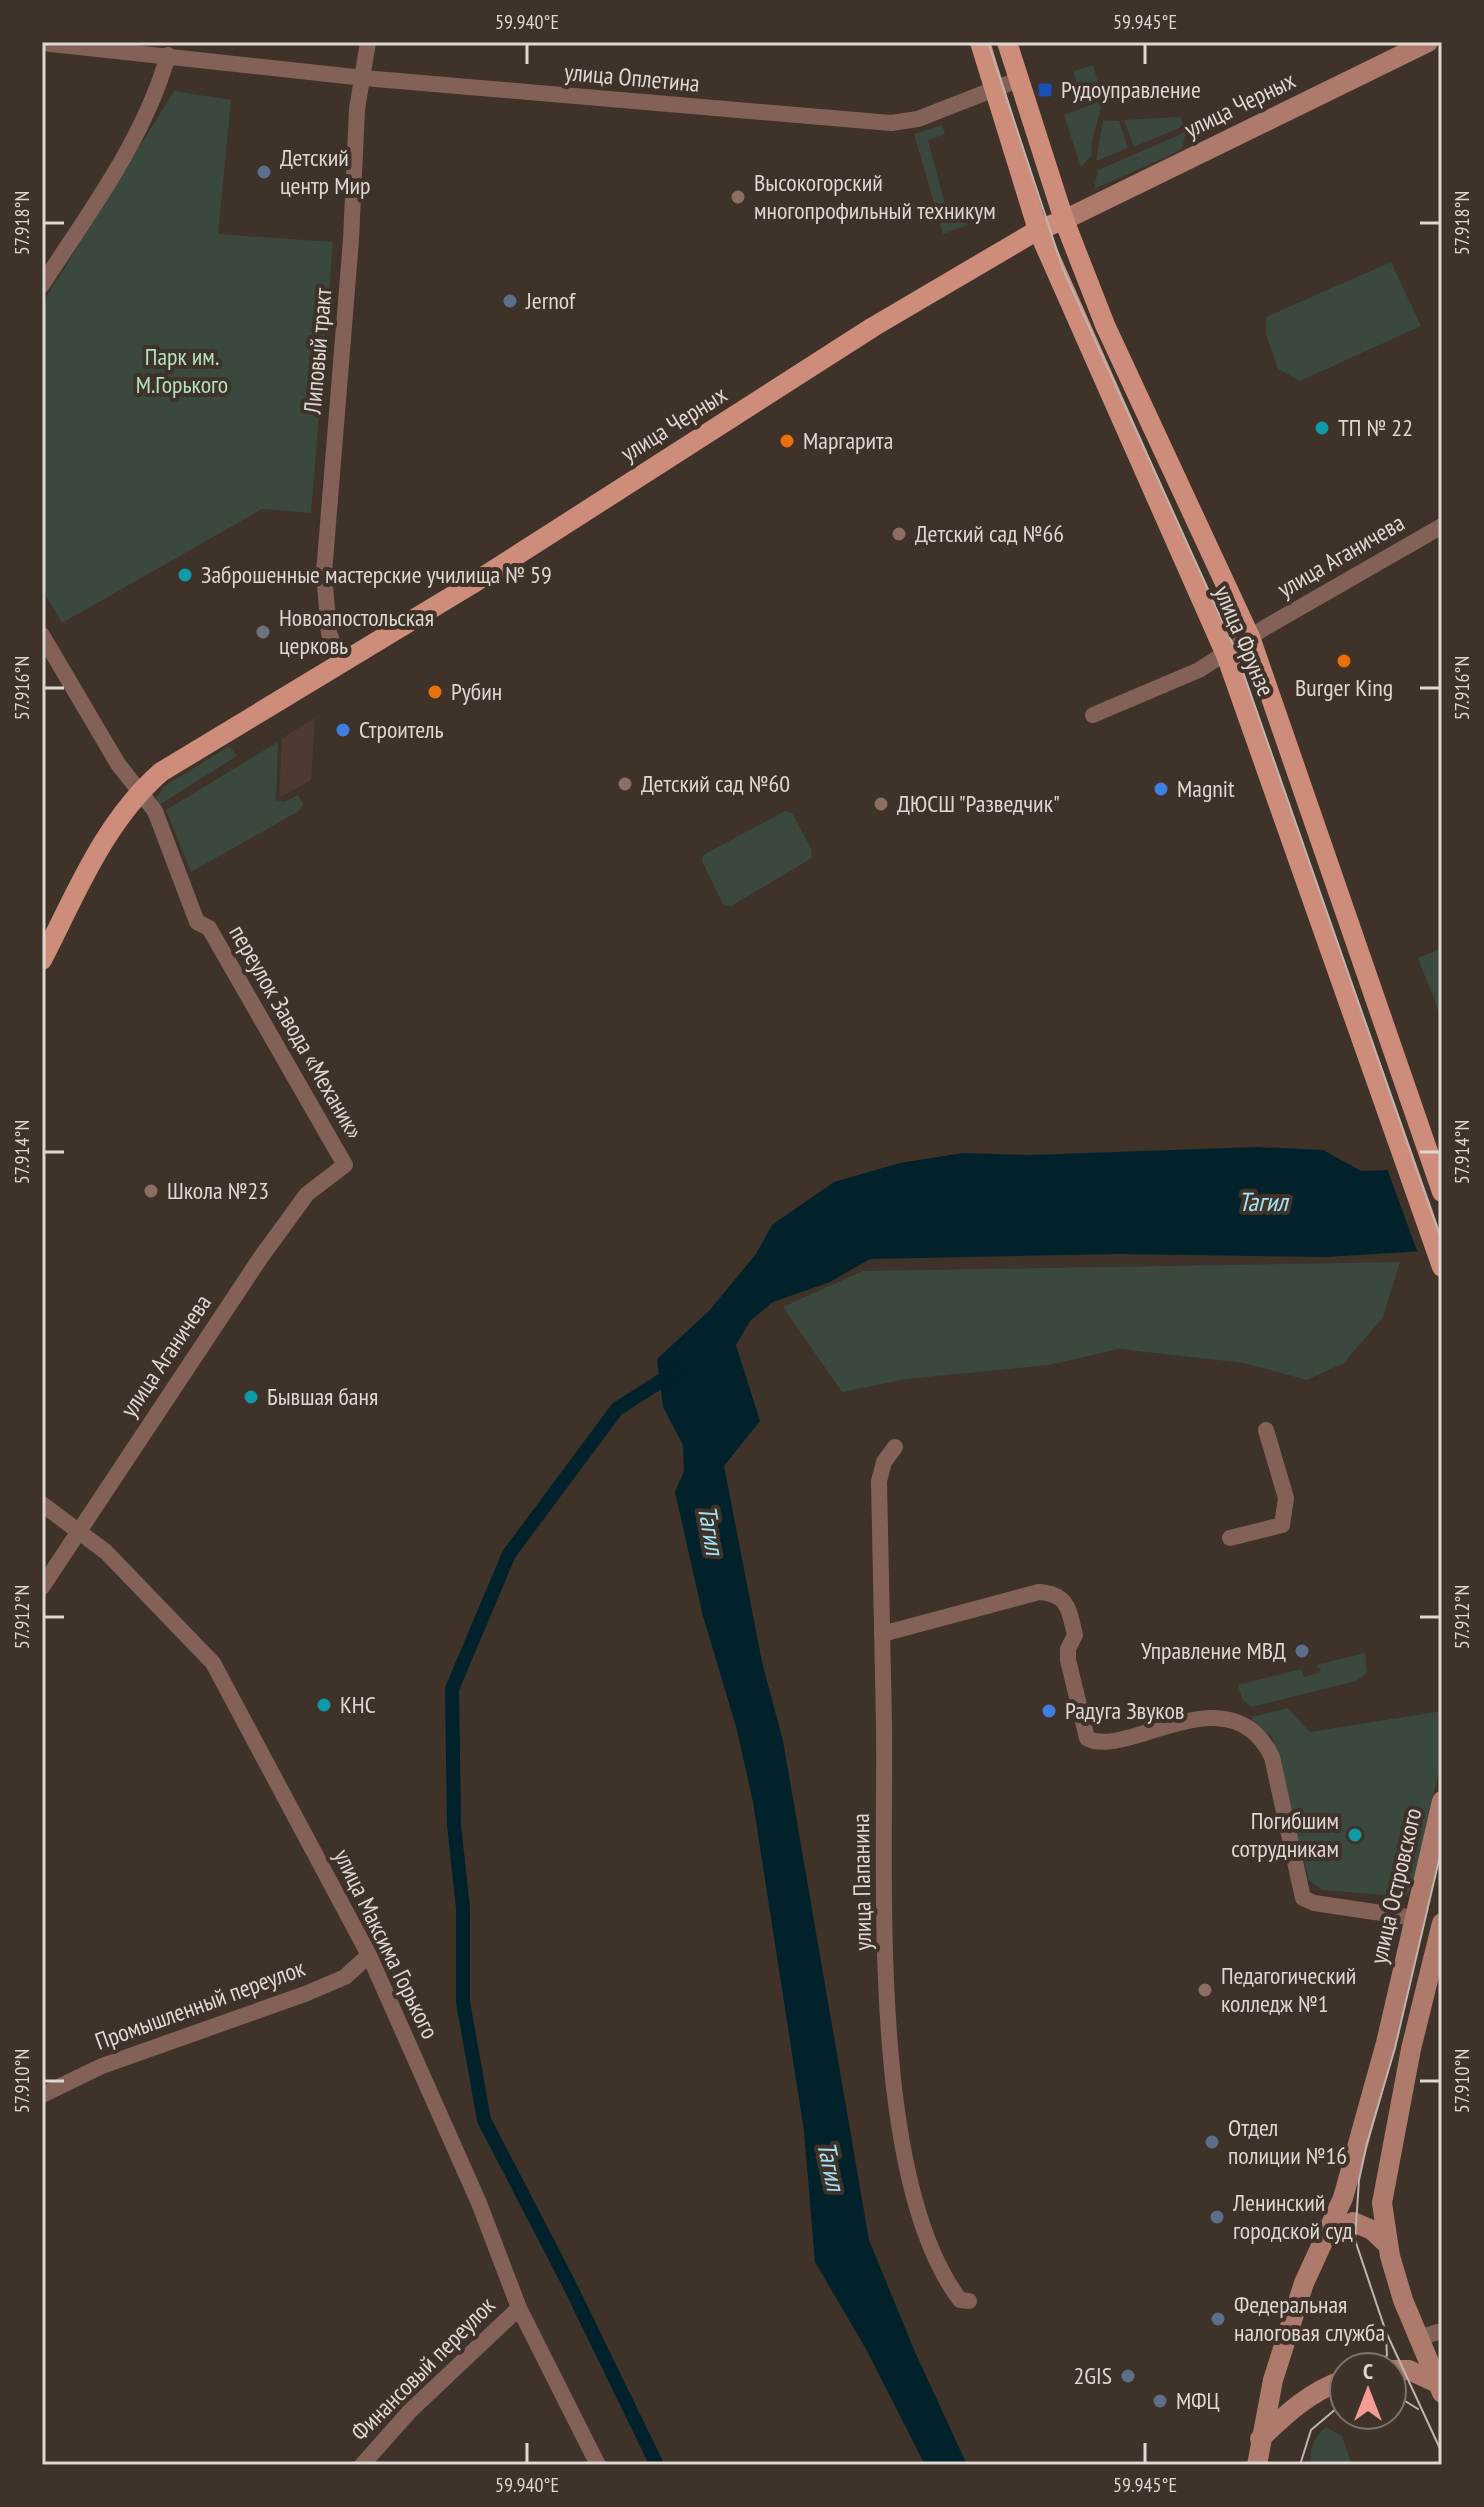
<svg xmlns="http://www.w3.org/2000/svg" width="1484" height="2507" viewBox="0 0 1484 2507" font-family="'PT Sans Narrow',sans-serif">
<style>
.commercial{fill:#4d3a33}
.green{fill:#3a483e}
.water{fill:#02222b}
.pier{fill:#3e3229}
.lines{fill:none;stroke-linecap:round;stroke-linejoin:round}
.canal{stroke:#02222b;stroke-width:14}
.street{stroke:#836159;stroke-width:16}
.secondary{stroke:#ad7a6c;stroke-width:20}
.primary{stroke:#ce8c7b;stroke-width:20}
.tram{stroke:#bdb5ae;stroke-width:2}
.ticks{fill:none;stroke:#dfd8d2;stroke-width:3}
.transit-dot{fill:#1a4fb4;stroke:#3e3229;stroke-width:3}
.service-dot{fill:#5c6f8a;stroke:#3e3229;stroke-width:3}
.education-dot{fill:#8d6e63;stroke:#3e3229;stroke-width:3}
.culture-dot{fill:#0f9aa8;stroke:#3e3229;stroke-width:3}
.food-dot{fill:#e8710a;stroke:#3e3229;stroke-width:3}
.worship-dot{fill:#6b7280;stroke:#3e3229;stroke-width:3}
.shop-dot{fill:#3f7fe0;stroke:#3e3229;stroke-width:3}
.labels{text-anchor:middle;stroke-width:8;stroke-linejoin:round;paint-order:stroke}
.street-label{font-size:24px;fill:#dfd8d2;stroke:#3e3229}
.poi-label{font-size:24px;fill:#dfd8d2;stroke:#3e3229;text-anchor:start}
.park-label{font-size:24px;fill:#b0e2bf;stroke:#3e3229}
.water-label{font-size:26px;font-style:italic;fill:#a3e3f8;stroke:#3e3229}
.neatline{fill:none;stroke:#dfd8d2;stroke-width:3}
.ticks-label{font-size:20px;text-anchor:middle;fill:#dfd8d2}
</style>
<rect width="100%" height="100%" fill="#3e3229"/>
<path class="commercial" d="M315,718L311,780L279,798L282,738Z"/>
<path class="green" d="M1093,65L1099,86L1080,92L1073,71Z
M174,91L231,100L218,234L333,242L311,513L262,509L62,623L42,589V304Z
M1101,101C1101,119 1089,139 1092,155L1081,167L1064,115Z
M1180,117L1184,126L1134,147L1124,120Z
M1103,120L1119,121L1128,148L1096,161Z
M942,125L945,134L928,140L949,219L964,215L968,225L943,234L914,134Z
M1186,132L1182,148L1175,153L1094,189L1098,170Z
M1391,262L1421,326L1300,381L1278,369L1266,334V317Z
M278,742L276,800L284,802L298,795L303,804L299,811L191,872L166,810Z
M229,746L237,756L159,805L156,798L165,786Z
M785,811L792,813L811,848L812,858L731,906L723,904L702,861L703,855Z
M1442,948V1020L1418,958Z
M1400,1262L1383,1317L1344,1363L1307,1380L1244,1363L1119,1349L1049,1365L906,1379L842,1392L783,1307L863,1271Z
M1365,1653L1367,1673L1356,1681L1251,1707L1242,1699L1238,1685L1302,1669L1303,1677L1319,1673L1321,1670L1316,1665Z
M1288,1708L1310,1732L1442,1711V1758L1413,1884L1406,1897L1322,1890L1309,1880L1272,1736L1253,1726L1252,1717Z
M1326,2427L1342,2436L1352,2465H1311C1309,2449 1314,2437 1326,2427Z"/>
<path class="water" d="M1257,1147L1323,1150L1361,1171L1392,1170L1424,1251L1326,1257L1117,1254L870,1259L830,1282L773,1302L750,1321L736,1345L760,1421L724,1466L762,1662L783,1741L869,2240L915,2352L967,2465H925L866,2349L815,2262L804,2131L753,1802L737,1730L703,1616L675,1492L684,1471L683,1445L663,1407L657,1359L709,1311L756,1254L772,1225L834,1182L900,1163L963,1153L1030,1155Z"/>
<path class="pier" d="M1442,1157V1255L1419,1256L1386,1166Z"/>
<g class="lines">
<path class="canal" d="M657,2465L568,2282L484,2120L463,2002V1908L454,1825L452,1689L509,1554L617,1409L675,1372"/>
<path class="street" d="M42,43L364,78L891,123L918,119L1020,79
M42,285C89,212 144,140 168,55
M42,635L118,764L155,811L197,922L209,928L345,1165L307,1194L261,1257L42,1587
M340,662L329,633L324,573L351,240L357,109L368,42
M1093,715L1199,670L1266,627L1442,526
M895,1447L884,1462L879,1481C880,1562 883,1643 884,1724C886,1875 868,2178 960,2300L969,2301
M42,1504L106,1552L213,1663L369,1955L479,2203L519,2308L598,2465
M1230,1538L1282,1525L1286,1498L1266,1430
M882,1634L1039,1592C1069,1594 1069,1611 1075,1635L1068,1649V1660L1087,1738C1126,1761 1230,1669 1272,1757L1303,1898L1314,1903L1415,1918
M42,2095L102,2066L305,1994L345,1977L369,1955
M1417,2338L1442,2331
M362,2465L410,2411L519,2308"/>
<path class="secondary" d="M1064,220L1428,42
M1442,1923L1411,2049L1382,2203L1390,2256L1403,2300L1442,2393
M1325,2237L1353,2222L1372,2230L1388,2245
M1392,2370H1409L1437,2383
M1260,2439C1285,2415 1310,2391 1344,2380
M1257,2465L1273,2380L1304,2283L1343,2198L1386,2043L1442,1801"/>
<path class="primary" d="M980,42L1038,230L1226,655L1442,1267
M1007,42L1064,220L1105,325L1250,637L1442,1192
M42,960C76,894 104,822 161,772L472,584L873,327L1038,230L1064,220"/>
<path class="tram" d="M988,42L1063,269L1235,649L1442,1242
M1442,1847L1395,2048L1367,2143L1359,2180L1355,2240L1386,2332L1442,2453
M1381,2367L1387,2355L1386,2336
M1392,2393L1418,2409
M1300,2465L1311,2430L1344,2402"/>
</g>
<path class="ticks" d="M527,44V64M1145,44V64M44,223H64M1420,223H1440M44,688H64M1420,688H1440M44,1152H64M1420,1152H1440M44,1617H64M1420,1617H1440M44,2081H64M1420,2081H1440M527,2443V2463M1145,2443V2463"/>
<rect class="transit-dot" x="1037" y="82" width="16" height="16" rx="4"/>
<g class="service-dot">
<circle cx="264" cy="172" r="8"/>
<circle cx="510" cy="301" r="8"/>
<circle cx="1302" cy="1651" r="8"/>
<circle cx="1212" cy="2142" r="8"/>
<circle cx="1217" cy="2217" r="8"/>
<circle cx="1218" cy="2319" r="8"/>
<circle cx="1128" cy="2376" r="8"/>
<circle cx="1160" cy="2401" r="8"/>
</g>
<g class="education-dot">
<circle cx="738" cy="197" r="8"/>
<circle cx="899" cy="534" r="8"/>
<circle cx="625" cy="784" r="8"/>
<circle cx="881" cy="804" r="8"/>
<circle cx="151" cy="1191" r="8"/>
<circle cx="1205" cy="1990" r="8"/>
</g>
<g class="culture-dot">
<circle cx="1322" cy="428" r="8"/>
<circle cx="185" cy="575" r="8"/>
<circle cx="251" cy="1397" r="8"/>
<circle cx="324" cy="1705" r="8"/>
<circle cx="1355" cy="1835" r="8"/>
</g>
<g class="food-dot">
<circle cx="787" cy="441" r="8"/>
<circle cx="1344" cy="661" r="8"/>
<circle cx="435" cy="692" r="8"/>
</g>
<circle class="worship-dot" cx="263" cy="632" r="8"/>
<g class="shop-dot">
<circle cx="343" cy="730" r="8"/>
<circle cx="1161" cy="789" r="8"/>
<circle cx="1049" cy="1711" r="8"/>
</g>
<g class="labels">
<g class="street-label">
<text transform="translate(632 78) rotate(5)" y="8">улица Оплетина</text>
<text transform="translate(1240 105) rotate(-26)" y="8">улица Черных</text>
<text transform="translate(318 351) rotate(-85)" y="8">Липовый тракт</text>
<text transform="translate(674 424) rotate(-32)" y="8">улица Черных</text>
<text transform="translate(1341 556) rotate(-30)" y="8">улица Аганичева</text>
<text transform="translate(1244 641) rotate(67)" y="8">улица Фрунзе</text>
<text transform="translate(296 1032) rotate(60)" y="8">переулок Завода «Механик»</text>
<text transform="translate(166 1356) rotate(-56)" y="8">улица Аганичева</text>
<text transform="translate(862 1882) rotate(-91)" y="8">улица Папанина</text>
<text transform="translate(1396 1886) rotate(-77)" y="8">улица Островского</text>
<text transform="translate(386 1944) rotate(64)" y="8">улица Максима Горького</text>
<text transform="translate(200 2005) rotate(-20)" y="8">Промышленный переулок</text>
<text transform="translate(423 2369) rotate(-45)" y="8">Финансовый переулок</text>
</g>
<g class="poi-label">
<text x="1061" y="98">Рудоуправление</text>
<text x="280" y="166">Детский<tspan x="280" dy="28">центр Мир</tspan></text>
<text x="754" y="191">Высокогорский<tspan x="754" dy="28">многопрофильный техникум</tspan></text>
<text x="526" y="309">Jernof</text>
<text x="1338" y="436">ТП № 22</text>
<text x="803" y="449">Маргарита</text>
<text x="915" y="542">Детский сад №66</text>
<text x="201" y="583">Заброшенные мастерские училища № 59</text>
<text x="279" y="626">Новоапостольская<tspan x="279" dy="28">церковь</tspan></text>
<text x="1344" y="696" text-anchor="middle">Burger King</text>
<text x="451" y="700">Рубин</text>
<text x="359" y="738">Строитель</text>
<text x="641" y="792">Детский сад №60</text>
<text x="1177" y="797">Magnit</text>
<text x="897" y="812">ДЮСШ "Разведчик"</text>
<text x="167" y="1199">Школа №23</text>
<text x="267" y="1405">Бывшая баня</text>
<text x="1286" y="1659" text-anchor="end">Управление МВД</text>
<text x="340" y="1713">КНС</text>
<text x="1065" y="1719">Радуга Звуков</text>
<text x="1339" y="1829" text-anchor="end">Погибшим<tspan x="1339" dy="28">сотрудникам</tspan></text>
<text x="1221" y="1984">Педагогический<tspan x="1221" dy="28">колледж №1</tspan></text>
<text x="1228" y="2136">Отдел<tspan x="1228" dy="28">полиции №16</tspan></text>
<text x="1233" y="2211">Ленинский<tspan x="1233" dy="28">городской суд</tspan></text>
<text x="1234" y="2313">Федеральная<tspan x="1234" dy="28">налоговая служба</tspan></text>
<text x="1112" y="2384" text-anchor="end">2GIS</text>
<text x="1176" y="2409">МФЦ</text>
</g>
<g class="park-label">
<text x="182" y="365">Парк им.<tspan x="182" dy="28">М.Горького</tspan></text>
</g>
<g class="water-label">
<text x="1263" y="1211">Тагил</text>
<text transform="translate(711 1530) rotate(80)" y="9">Тагил</text>
<text transform="translate(831 2166) rotate(78)" y="9">Тагил</text>
</g>
</g>
<rect width="1484" height="2507" fill="none" stroke="#3e3229" stroke-width="88"/>
<g transform="translate(1368 2391)"><circle r="38" fill="#3e3229" stroke="#7e746d" stroke-width="2"/>
<path d="M0-6L14 30L0 20L-14 30Z" fill="#f59c96"/>
<text y="-12" font-size="22" font-weight="bold" text-anchor="middle" fill="#dfd8d2">С</text>
</g>
<rect x="44" y="44" width="1396" height="2419" class="neatline"/>
<g class="ticks-label">
<text x="527" y="29">59.940°E</text>
<text x="1145" y="29">59.945°E</text>
<text transform="translate(22 223) rotate(-90)" y="7">57.918°N</text>
<text transform="translate(1462 223) rotate(-90)" y="7">57.918°N</text>
<text transform="translate(22 688) rotate(-90)" y="7">57.916°N</text>
<text transform="translate(1462 688) rotate(-90)" y="7">57.916°N</text>
<text transform="translate(22 1152) rotate(-90)" y="7">57.914°N</text>
<text transform="translate(1462 1152) rotate(-90)" y="7">57.914°N</text>
<text transform="translate(22 1617) rotate(-90)" y="7">57.912°N</text>
<text transform="translate(1462 1617) rotate(-90)" y="7">57.912°N</text>
<text transform="translate(22 2081) rotate(-90)" y="7">57.910°N</text>
<text transform="translate(1462 2081) rotate(-90)" y="7">57.910°N</text>
<text x="527" y="2492">59.940°E</text>
<text x="1145" y="2492">59.945°E</text>
</g>
</svg>
